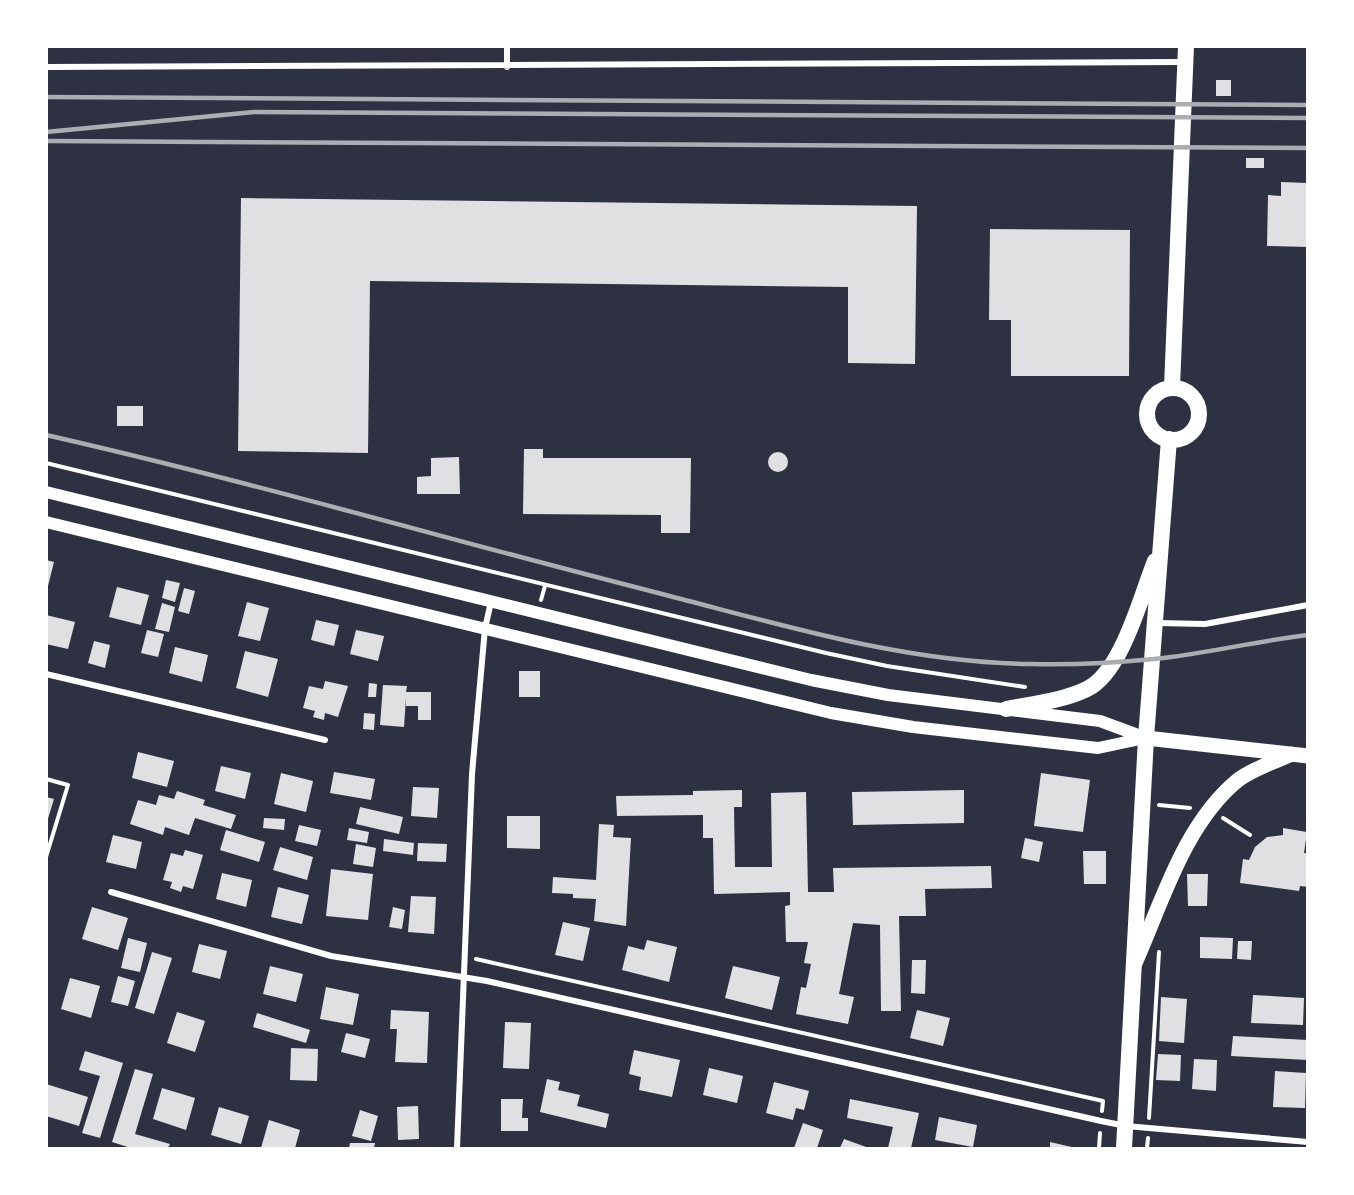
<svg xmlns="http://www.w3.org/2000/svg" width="1354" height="1195" viewBox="0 0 1354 1195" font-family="'Nunito Sans',sans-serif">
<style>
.building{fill:#e0e0e3}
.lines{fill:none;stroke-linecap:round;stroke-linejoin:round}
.path{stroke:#fff;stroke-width:4}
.minor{stroke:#fff;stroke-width:6}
.secondary{stroke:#fff;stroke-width:12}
.primary{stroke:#fff;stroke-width:15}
.trunk{stroke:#fff;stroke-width:16}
.rail{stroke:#abadb3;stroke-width:4.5}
</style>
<rect width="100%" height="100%" fill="#2d3142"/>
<path class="building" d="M1216,80H1231V96H1216Z
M1246,158H1264V168H1246Z
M1281,182L1308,183V247L1267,246L1268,195L1281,196Z
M241,198L917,206L915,364L848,363V287L370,281L368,453L238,451Z
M990,229L1130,230L1129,376H1011V320H989Z
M117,406H143V426H117Z
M524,449H543V458H691L690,533H661V515L523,514Z
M768 462a10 10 0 1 1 20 0a10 10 0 1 1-20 0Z
M459,457L460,494H417V477L431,476V458Z
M46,560L54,562L47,590H46Z
M166,580L180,583L175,602L162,598Z
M117,587L149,595L141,625L109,617Z
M184,588L195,591L189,614L178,611Z
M247,602L269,608L260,641L238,636Z
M162,603L175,607L169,632L155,629Z
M46,615L75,622L68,649L46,644Z
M316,620L339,625L334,646L311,640Z
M147,630L164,634L158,657L141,653Z
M356,630L384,636L378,661L350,654Z
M94,641L110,645L105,668L88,663Z
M175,647L208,655L202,682L169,673Z
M245,651L278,659L268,697L236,688Z
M519,671H540V697H519Z
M325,681L348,686L338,717L325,713L324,720L313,717L315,711L303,708L309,686L323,689Z
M369,683L377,684L376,697H368Z
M383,685L407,686L406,692H431V720H418V706H406V698L404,727L380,725Z
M364,713L375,714L374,730L363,729Z
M138,752L174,761L167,787L132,778Z
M221,766L251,773L245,799L215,791Z
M334,772L375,779L371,800L330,793Z
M281,773L313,781L306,812L274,804Z
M1041,773L1090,780L1083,832L1034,826Z
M413,787L439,788L437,818L411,816Z
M742,790V807H734L735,867H772L771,793L806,792L808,892H834L833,868L991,866L992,888L925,889L926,916H899L901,1011H881L880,925L853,923L839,994L854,997L848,1024L796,1014L801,987L806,988L811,964L804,963L808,942H786L785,906L790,905V892L714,894L713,838H703V815L617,816L616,796L693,795V791Z
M964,790V823L853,825L852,792Z
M177,791L205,800L203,805L236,815L231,829L195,818L189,835L165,827L163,835L130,824L138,800L156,805L159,795L174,799Z
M46,797L54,799L47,822H46Z
M360,807L403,817L399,834L356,824Z
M507,816H540V849L507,848Z
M264,818L285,819L284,830L263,828Z
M599,824L614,825L613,837L631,838L626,926L594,921L596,899L573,898V894L552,893L553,877L596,880Z
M299,825L321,830L317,846L295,841Z
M349,828L369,832L367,843L347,840Z
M1283,828L1307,832L1304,853H1308V887L1300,886L1299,891L1240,883L1243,859L1249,860L1255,847L1267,837L1283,835Z
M226,830L265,842L259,862L220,850Z
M113,835L142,842L136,869L106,862Z
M1025,838L1043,842L1039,862L1021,858Z
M384,839L414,843L413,855L383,851Z
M418,843L447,844L446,862L417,861Z
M356,844L376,848L373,867L353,864Z
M280,847L313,857L307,880L273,870Z
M185,850L203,855L193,889L183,886L181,892L170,888L172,882L163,880L171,853L183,856Z
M1083,851H1106V884H1084Z
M331,869L373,874L368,920L326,916Z
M222,873L252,880L246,907L216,899Z
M1187,874H1208L1207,906H1188Z
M278,887L309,895L302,924L271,917Z
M411,896L436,897L434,934L408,932Z
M92,907L128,918L118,950L82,939Z
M393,907L405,910L402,929L389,927Z
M563,922L590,928L583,961L555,955Z
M1200,937L1233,938L1232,959L1200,958Z
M128,938L147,943L140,972L121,968Z
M647,940L677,947L669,982L622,970L628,946L644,950Z
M1238,941H1252L1251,960L1237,959Z
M199,944L227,951L220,979L192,972Z
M152,952L172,958L154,1014L135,1008Z
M912,960H926L925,994L911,993Z
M270,966L303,974L296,1002L263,994Z
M733,966L780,977L772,1010L725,998Z
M118,976L135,981L128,1006L111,1002Z
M70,978L100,986L91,1018L61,1009Z
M326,987L359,994L353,1025L320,1019Z
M1253,995L1304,998L1303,1025L1251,1023Z
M1161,997L1187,999L1184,1043L1159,1041Z
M391,1010L429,1012L427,1063L395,1062L397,1029H390Z
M917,1010L950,1018L943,1046L910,1038Z
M177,1012L205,1021L195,1052L167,1043Z
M257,1013L310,1030L306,1043L253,1027Z
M505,1022L531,1023L529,1069L503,1068Z
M346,1033L370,1039L365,1058L341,1052Z
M1233,1036L1308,1040V1060L1231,1056Z
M291,1048L318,1049L317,1081L290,1080Z
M634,1050L680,1060L672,1097L639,1090L641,1077L629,1074Z
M85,1051L123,1063L100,1138L82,1133L100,1076L79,1070Z
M1158,1054L1181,1055L1180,1081L1156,1080Z
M1194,1059L1217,1060L1216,1091L1192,1089Z
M709,1068L743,1076L737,1103L703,1095Z
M135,1069L153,1074L135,1134L170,1144L168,1148H131L112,1142Z
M1275,1071L1306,1073L1305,1108L1273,1107Z
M547,1079L560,1082L558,1090L580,1095L577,1106L609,1114L606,1128L540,1112Z
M774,1082L809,1091L804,1110L796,1108L793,1120L766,1113Z
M46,1084L88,1097L79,1126L46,1116Z
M162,1088L195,1098L186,1130L153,1119Z
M501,1099H523L522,1118H528V1131H501Z
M850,1099L919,1113L911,1148H888L893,1127L847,1118Z
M418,1106L419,1139L398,1140L397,1107Z
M219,1107L249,1116L241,1144L211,1135Z
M360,1110L378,1116L371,1141L352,1136Z
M939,1117L977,1125L973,1147L935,1140Z
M269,1120L300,1130L295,1148H261Z
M803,1123L823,1130L817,1148H794Z
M844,1139L869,1148H840Z
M1050,1142L1076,1148H1050Z
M350,1143H375L374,1148H349Z"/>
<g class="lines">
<path class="path" d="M46,463L826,653L887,666L1025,687
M541,600L545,586
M46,779L68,785L46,857
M1159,805L1190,808
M1223,818L1250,835
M476,959L1103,1101L1102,1111
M1149,1118L1159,952
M1099,1148L1100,1133
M1147,1148L1148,1138"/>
<path class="minor" d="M46,67L1185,62
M507,67V46
M1157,623L1205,624L1308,605
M46,674L325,740
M111,892L331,956L487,981L1101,1121L1126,1126L1308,1142
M457,1148L472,774L485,628L491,602"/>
<path class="secondary" d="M46,492L811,680L888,695L1100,721L1146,738
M46,522L831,713L913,727L1098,748L1145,738"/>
<path class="primary" d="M1146,738L1308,756
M1135,963C1162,903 1184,824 1238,780C1254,768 1274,762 1292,754"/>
<path class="trunk" d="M1172,387L1186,46
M1147 414a26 26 0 1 1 52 0a26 26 0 1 1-52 0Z
M1006,709C1033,704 1062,701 1087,689C1122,672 1141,596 1155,561
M1124,1148L1146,738L1169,439"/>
<path class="rail" d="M46,97L1308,105
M46,132L254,112L1308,118
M46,141L1308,148
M46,435C253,482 457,542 662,594C783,625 905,663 1031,664C1071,665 1113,663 1154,659C1205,654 1256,641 1308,635"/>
</g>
<rect width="1354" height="1195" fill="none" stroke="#ffffff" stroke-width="96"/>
</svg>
